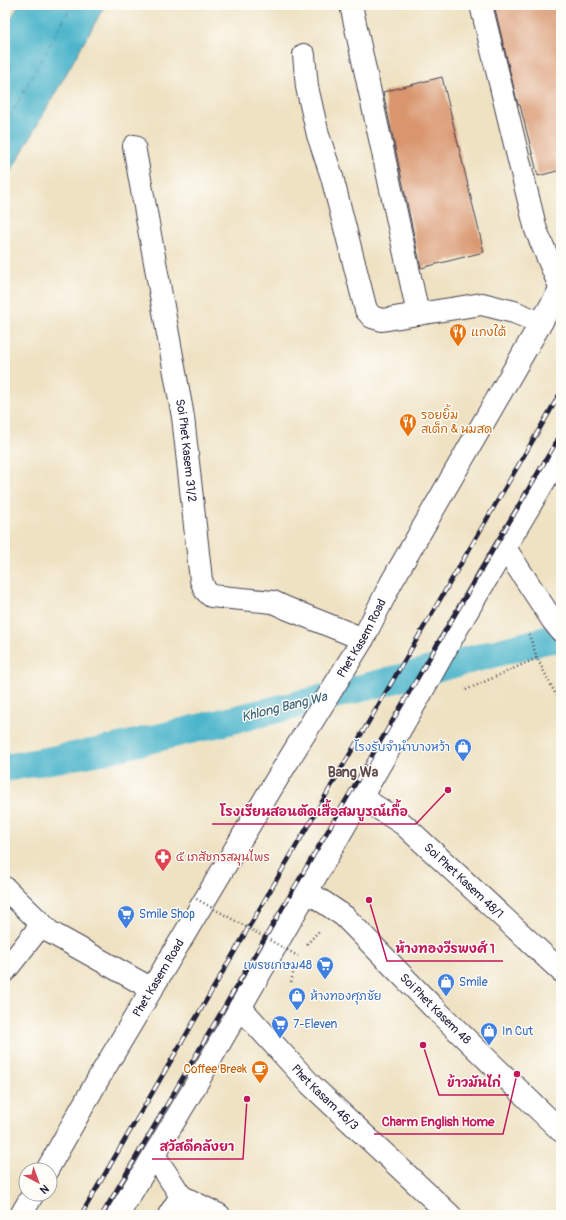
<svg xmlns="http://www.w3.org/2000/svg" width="566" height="1220" viewBox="0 0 566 1220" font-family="Pangolin,'Playpen Sans Thai',sans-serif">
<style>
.water{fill:#4db5cb;stroke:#386c83}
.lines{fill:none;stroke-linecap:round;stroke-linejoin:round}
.canal{stroke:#4db5cb;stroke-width:28}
.ferry{stroke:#335d75;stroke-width:1;stroke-dasharray:5 4;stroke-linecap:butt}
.building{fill:#d9966e}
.minor-casing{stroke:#413f4f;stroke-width:24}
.major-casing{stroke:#413f4f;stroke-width:24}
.path{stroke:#413f4f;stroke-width:2.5;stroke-dasharray:1 3;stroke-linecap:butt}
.minor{stroke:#fff;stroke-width:22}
.major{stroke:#fff;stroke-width:22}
.rail-casing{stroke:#22223b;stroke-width:4.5}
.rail{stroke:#fdfcf7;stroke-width:3;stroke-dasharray:9;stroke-linecap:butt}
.path-bridge{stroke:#413f4f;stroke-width:2.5;stroke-dasharray:1 3;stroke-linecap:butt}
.labels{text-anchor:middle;stroke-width:3;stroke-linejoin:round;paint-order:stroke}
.food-label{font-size:12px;fill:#c56008;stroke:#fdfcf7;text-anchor:start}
.street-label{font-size:12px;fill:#22223b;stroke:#fdfcf7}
.shop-label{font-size:12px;fill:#366cbe;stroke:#fdfcf7;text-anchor:start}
.health-label{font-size:12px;fill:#be3a42;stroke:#fdfcf7;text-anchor:start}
.water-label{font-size:13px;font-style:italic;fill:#335d75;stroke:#fdfcf7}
.quarter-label{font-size:14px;font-weight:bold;fill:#624b4d;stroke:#fdfcf7}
.leader{fill:none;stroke:#c2185b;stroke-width:1.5}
.callout-dot{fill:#c2185b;stroke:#fdfcf7;stroke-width:1.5}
.callout-label{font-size:13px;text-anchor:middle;font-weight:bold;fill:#c2185b;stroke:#fdfcf7;stroke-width:3;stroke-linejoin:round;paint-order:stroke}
</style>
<rect width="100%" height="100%" fill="#fdfcf7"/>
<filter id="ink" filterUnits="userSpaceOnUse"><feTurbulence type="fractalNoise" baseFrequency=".025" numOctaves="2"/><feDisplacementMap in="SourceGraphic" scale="8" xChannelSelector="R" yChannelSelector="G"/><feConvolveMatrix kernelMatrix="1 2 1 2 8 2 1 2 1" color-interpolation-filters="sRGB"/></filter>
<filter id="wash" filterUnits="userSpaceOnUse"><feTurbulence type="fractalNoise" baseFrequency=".012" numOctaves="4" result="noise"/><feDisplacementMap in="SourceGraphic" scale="16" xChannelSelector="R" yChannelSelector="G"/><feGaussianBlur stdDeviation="0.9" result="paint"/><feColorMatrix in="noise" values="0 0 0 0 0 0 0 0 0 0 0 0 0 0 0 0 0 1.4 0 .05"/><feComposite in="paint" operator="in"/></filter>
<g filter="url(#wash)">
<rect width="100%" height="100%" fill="#efe2c3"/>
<path class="water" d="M19,5H105L5,182V29Z"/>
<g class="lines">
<path class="canal" d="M5,768L102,751L308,702L546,640L561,638"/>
<path class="ferry" d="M5,125L72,5"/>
</g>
<g id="blocks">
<path class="building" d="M494,5H561V170L538,176L520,105H518Z
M442,77L484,252L421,268L383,92Z"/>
</g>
</g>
<g filter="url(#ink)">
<use href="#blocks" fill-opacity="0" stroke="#413f4f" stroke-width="1"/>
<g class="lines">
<g class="minor-casing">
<g id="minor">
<path d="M351,5L418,314L482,304L514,312L541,323"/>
<path d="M481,5L536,230L561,289"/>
<path d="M304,55L307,87L318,135L332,177L366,310L372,317L382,320L418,314"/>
<path id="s1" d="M134,146L183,417L201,580L205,590L211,596L273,602L286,608L363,639"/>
<path d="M505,548L553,621L561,631"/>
<path id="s2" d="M361,797L403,824L561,971"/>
<path d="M5,888L50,932L152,989"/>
<path id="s3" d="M307,891L344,916L433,1007L561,1131"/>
<path d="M5,971L42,924"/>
<path id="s4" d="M240,1007L310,1084L450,1215"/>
<path d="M154,1155L181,1196"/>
<path d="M169,1215L181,1196L219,1215"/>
</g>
</g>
<g class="major-casing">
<g id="major">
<path id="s5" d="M47,1170L97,1081L275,782L363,639L391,583L561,288"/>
<path d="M21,1215L33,1194"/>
<path d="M118,1215L191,1093L420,695L462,620L561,453"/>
</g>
</g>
<path class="path" d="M529,634L537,658
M466,690L537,658L555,693L561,699
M307,944L320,930
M291,982L295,965"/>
<use href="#minor" class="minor"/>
<use href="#major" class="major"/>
<g class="rail-casing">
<path id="rail" d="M81,1215L561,392
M102,1215L561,434"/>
</g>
<use href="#rail" class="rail"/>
<path class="path-bridge" d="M193,897L298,956"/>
</g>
</g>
<defs>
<g id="restaurant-pin" transform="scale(0.9)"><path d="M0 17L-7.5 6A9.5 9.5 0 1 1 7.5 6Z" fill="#e8710a" stroke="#fdfcf7"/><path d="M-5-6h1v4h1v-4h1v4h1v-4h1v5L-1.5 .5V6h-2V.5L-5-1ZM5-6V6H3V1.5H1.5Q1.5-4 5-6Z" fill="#fff"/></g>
<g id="shop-pin" transform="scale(0.9)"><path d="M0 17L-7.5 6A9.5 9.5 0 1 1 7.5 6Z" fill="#3f7fe0" stroke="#fdfcf7"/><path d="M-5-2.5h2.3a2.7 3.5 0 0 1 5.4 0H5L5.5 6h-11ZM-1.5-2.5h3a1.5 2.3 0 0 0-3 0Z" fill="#fff"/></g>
<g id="pharmacy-pin" transform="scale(0.9)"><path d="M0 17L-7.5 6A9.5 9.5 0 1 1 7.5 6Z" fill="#e0444e" stroke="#fdfcf7"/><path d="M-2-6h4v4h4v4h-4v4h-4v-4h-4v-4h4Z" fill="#fff"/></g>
<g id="supermarket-pin" transform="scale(0.9)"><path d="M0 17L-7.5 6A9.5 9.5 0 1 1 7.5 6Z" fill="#3f7fe0" stroke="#fdfcf7"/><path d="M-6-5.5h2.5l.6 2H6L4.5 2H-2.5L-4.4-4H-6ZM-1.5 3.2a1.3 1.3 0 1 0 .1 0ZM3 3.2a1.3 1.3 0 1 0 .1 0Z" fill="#fff"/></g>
<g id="cafe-pin" transform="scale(0.9)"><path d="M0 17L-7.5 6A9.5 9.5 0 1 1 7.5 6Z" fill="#e8710a" stroke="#fdfcf7"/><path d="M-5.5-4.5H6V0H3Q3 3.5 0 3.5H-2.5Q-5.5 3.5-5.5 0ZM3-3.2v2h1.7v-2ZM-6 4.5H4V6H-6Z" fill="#fff"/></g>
</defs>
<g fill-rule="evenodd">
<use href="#restaurant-pin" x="458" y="332"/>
<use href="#restaurant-pin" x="408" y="422"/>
<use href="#shop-pin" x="463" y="747"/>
<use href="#pharmacy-pin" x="163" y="857"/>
<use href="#supermarket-pin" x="126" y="914"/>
<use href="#supermarket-pin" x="325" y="965"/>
<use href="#shop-pin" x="446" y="982"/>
<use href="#shop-pin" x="297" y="996"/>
<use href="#supermarket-pin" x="280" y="1024"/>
<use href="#shop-pin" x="489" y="1031"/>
<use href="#cafe-pin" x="260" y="1069"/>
</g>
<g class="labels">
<g class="food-label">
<text x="471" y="336">แกงใต้</text>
<text x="421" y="419">รอยยิ้ม<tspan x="421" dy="14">สเต็ก &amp; นมสด</tspan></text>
<text x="247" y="1073" text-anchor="end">Coffee Break</text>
</g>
<g class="street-label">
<text dy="4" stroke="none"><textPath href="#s1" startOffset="309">Soi Phet Kasem 31/2</textPath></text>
<text dy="4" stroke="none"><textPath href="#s5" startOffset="618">Phet Kasem Road</textPath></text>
<text dy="4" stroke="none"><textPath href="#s2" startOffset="133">Soi Phet Kasem 48/1</textPath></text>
<text dy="4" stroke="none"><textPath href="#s5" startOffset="222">Phet Kasem Road</textPath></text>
<text dy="4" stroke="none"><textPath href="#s3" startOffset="175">Soi Phet Kasem 48</textPath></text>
<text dy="4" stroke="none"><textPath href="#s4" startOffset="124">Phet Kasam 46/3</textPath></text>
</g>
<g class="shop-label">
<text x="450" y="751" text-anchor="end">โรงรับจำนำบางหว้า</text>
<text x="139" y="918">Smile Shop</text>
<text x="312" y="969" text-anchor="end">เพรชเกษม48</text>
<text x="459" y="986">Smile</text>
<text x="310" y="1000">ห้างทองศุภชัย</text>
<text x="293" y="1028">7-Eleven</text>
<text x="502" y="1035">In Cut</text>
</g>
<g class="health-label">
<text x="176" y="861">๕ เภสัชกรสมุนไพร</text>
</g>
<g class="water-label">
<text transform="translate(284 706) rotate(-14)" y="5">Khlong Bang Wa</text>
</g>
<g class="quarter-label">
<text x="353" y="777">Bang Wa</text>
</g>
</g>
<path class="leader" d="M448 790L416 824H212M369 900L387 961H503M423 1045L439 1095H509M517 1074L503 1134H374M247 1099L243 1159H152"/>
<g class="callout-dot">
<circle cx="448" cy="790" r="4"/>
<circle cx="369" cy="900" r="4"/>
<circle cx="423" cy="1045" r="4"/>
<circle cx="517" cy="1074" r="4"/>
<circle cx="247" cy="1099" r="4"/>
</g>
<g class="callout-label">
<text x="314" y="816">โรงเรียนสอนตัดเสื้อสมบูรณ์เกื้อ</text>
<text x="445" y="953">ห้างทองวีรพงศ์ 1</text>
<text x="474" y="1087">ข้าวมันไก่</text>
<text x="438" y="1126">Charm English Home</text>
<text x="197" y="1151">สวัสดีคลังยา</text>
</g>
<rect width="566" height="1220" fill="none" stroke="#fdfcf7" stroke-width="20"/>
<g transform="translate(38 1182) rotate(139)"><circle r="19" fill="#fdfcf7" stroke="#a5a5ac"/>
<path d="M0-3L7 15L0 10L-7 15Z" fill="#d1495b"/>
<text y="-6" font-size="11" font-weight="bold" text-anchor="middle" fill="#22223b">N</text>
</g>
</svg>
